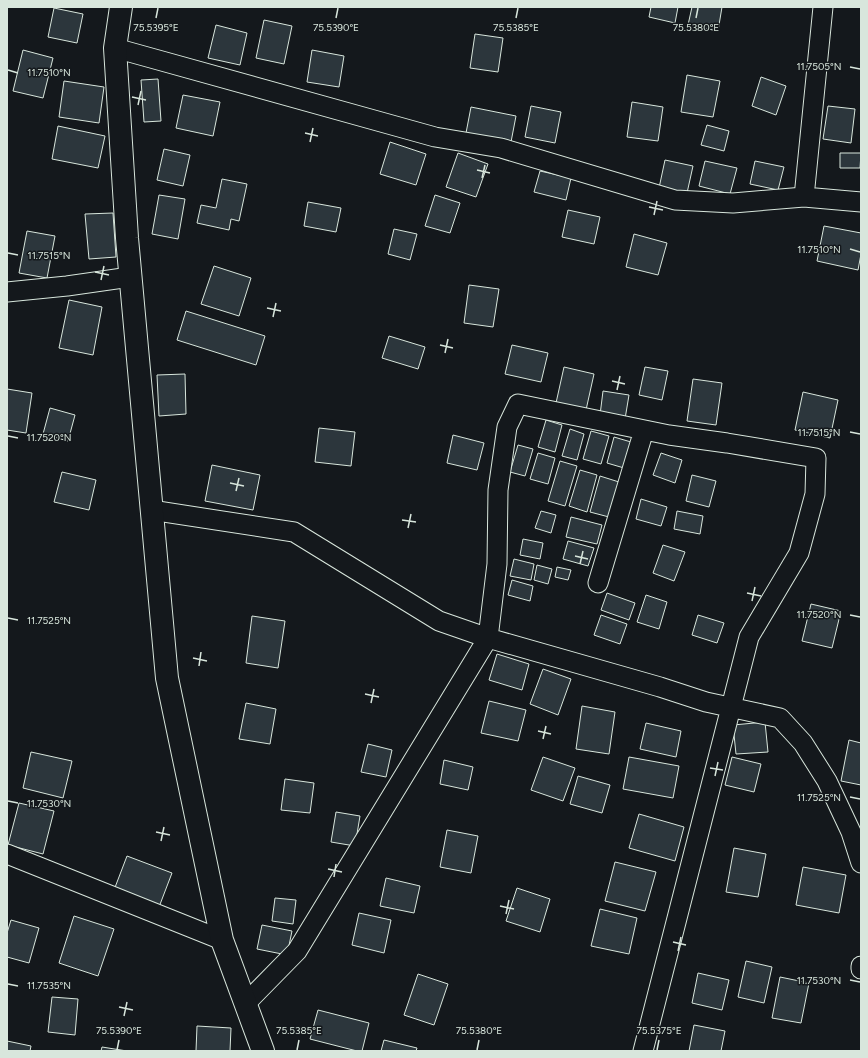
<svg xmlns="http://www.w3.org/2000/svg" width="868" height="1058" viewBox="0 0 868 1058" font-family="Figtree,sans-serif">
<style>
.building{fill:#2c363c;stroke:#d8e6dc}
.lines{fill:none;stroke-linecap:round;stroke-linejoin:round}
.minor-casing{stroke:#d8e6dc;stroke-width:21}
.secondary-casing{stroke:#d8e6dc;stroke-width:24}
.minor{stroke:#14181c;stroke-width:19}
.secondary{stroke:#14181c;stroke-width:22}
.ticks{fill:none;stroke:#d8e6dc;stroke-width:1.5}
.ticks-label{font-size:10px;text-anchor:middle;fill:#d8e6dc;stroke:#14181c;stroke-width:3;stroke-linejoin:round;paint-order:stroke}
</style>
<rect width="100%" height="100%" fill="#14181c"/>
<path class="building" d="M651,7H678L675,23L649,17Z
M692,7H722L718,31L688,25Z
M54,8L83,14L77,43L48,37Z
M264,20L292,26L284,64L256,58Z
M216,25L247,33L240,65L208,58Z
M475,34L503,38L498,72L470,68Z
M23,50L53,58L43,98L13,91Z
M312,50L344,56L339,87L307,82Z
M687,75L720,81L713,117L681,112Z
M761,77L786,86L776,115L752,106Z
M158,79L161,121L144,122L141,80Z
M64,81L104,87L99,123L59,117Z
M183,95L220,102L213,136L176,128Z
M632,102L663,107L658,141L627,137Z
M531,106L561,112L555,143L525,137Z
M828,106L855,109L851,143L823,139Z
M471,107L516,116L511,142L466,133Z
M707,125L729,131L724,151L701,145Z
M58,126L105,136L98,168L52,159Z
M390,142L426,154L416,185L380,174Z
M164,149L190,155L183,186L157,180Z
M458,153L488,164L476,197L446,187Z
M840,153H861L860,168H840Z
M665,160L693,166L687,193L659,188Z
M705,161L737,168L730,194L699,186Z
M755,161L784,167L778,190L750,184Z
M540,171L571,178L566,200L534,192Z
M222,179L247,184L239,221L231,219L229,230L197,223L201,205L216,208Z
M159,195L185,199L178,239L152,234Z
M435,195L460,203L450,233L425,226Z
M308,202L341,208L336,232L304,226Z
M568,210L600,217L594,244L562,237Z
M113,213L116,257L89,259L85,214Z
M824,226L861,233V254L858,270L817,261Z
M394,229L417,234L410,260L388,254Z
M27,231L55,236L47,278L19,273Z
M634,234L667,243L658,275L626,267Z
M214,266L251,278L239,316L201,304Z
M469,285L499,289L493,327L464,323Z
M69,300L102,307L93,355L59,348Z
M186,311L265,336L256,365L177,340Z
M389,336L425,347L418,369L382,358Z
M512,345L548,353L541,382L505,374Z
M564,367L594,374L586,410L556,403Z
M645,367L668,371L662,400L639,395Z
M185,374L186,414L159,416L157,375Z
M693,379L722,383L716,425L687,421Z
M7,389L32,393L26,433L7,430Z
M603,391L629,395L625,419L600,415Z
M803,392L838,400L830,438L795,430Z
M50,408L75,415L68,441L43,434Z
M546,420L562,425L555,452L538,447Z
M319,428L355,432L351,466L315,462Z
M570,429L584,434L577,460L562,456Z
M591,431L609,436L601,464L583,459Z
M453,435L484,443L477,470L447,463Z
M614,437L631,442L624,468L607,463Z
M518,445L533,449L525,476L510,472Z
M538,453L555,458L548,484L530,479Z
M661,453L682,460L675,483L653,475Z
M560,461L577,466L565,506L548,501Z
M212,465L260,475L253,510L205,501Z
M580,470L597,475L587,512L569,506Z
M62,472L96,480L89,510L54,502Z
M692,475L716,481L709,507L686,501Z
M600,476L619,482L609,517L590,512Z
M641,499L667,507L661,526L636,519Z
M541,511L556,515L551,533L535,528Z
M677,511L703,516L700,534L674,529Z
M571,517L602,525L597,544L566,537Z
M523,539L543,543L540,559L520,555Z
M568,541L594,548L588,566L563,559Z
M663,545L685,552L674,581L653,573Z
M514,559L534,564L531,580L510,576Z
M537,565L552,569L548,584L534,580Z
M557,567L571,570L568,580L555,577Z
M512,580L533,586L530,601L508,595Z
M607,593L635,603L629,620L601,610Z
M646,595L667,602L659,629L637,622Z
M811,604L841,611L832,648L802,641Z
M601,615L627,624L620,644L594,635Z
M698,615L724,623L717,643L692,635Z
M252,616L285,621L278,668L246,663Z
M497,654L529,664L522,690L489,680Z
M543,669L571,679L558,715L530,704Z
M489,701L526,710L518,741L481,733Z
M246,703L276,709L270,744L239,739Z
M582,706L615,712L609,754L576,749Z
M765,722L768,752L736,754L733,725Z
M646,723L681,731L676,757L640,749Z
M849,740L861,743V785L841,781Z
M368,744L392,750L386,777L361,772Z
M31,752L72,761L63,798L23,788Z
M543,757L575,768L563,801L531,790Z
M629,757L679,766L673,798L623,789Z
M732,757L761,764L754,792L725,785Z
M444,760L473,767L468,790L440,784Z
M578,776L610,785L602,813L570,804Z
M285,779L314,783L310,813L281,810Z
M19,803L54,811L43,854L8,845Z
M336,812L360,816L355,846L331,842Z
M639,814L684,827L675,861L629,848Z
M447,830L478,836L471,873L440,867Z
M734,848L766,854L758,897L726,892Z
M127,856L172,873L159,907L114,890Z
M615,862L656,872L645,911L605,901Z
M803,867L846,875L839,913L796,905Z
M386,878L420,886L414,913L380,906Z
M517,888L550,899L540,932L506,921Z
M275,898L296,900L293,924L272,921Z
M600,909L637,918L629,954L591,946Z
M359,913L391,920L384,953L352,945Z
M74,916L114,929L98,976L59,963Z
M11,920L39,928L29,963L7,957V933Z
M262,925L292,931L287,955L257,949Z
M746,961L772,967L764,1003L738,997Z
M698,973L729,980L722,1010L692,1003Z
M418,974L448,984L434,1025L404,1015Z
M780,977L809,983L801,1023L772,1018Z
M52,997L78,999L75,1035L48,1032Z
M318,1010L369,1023L362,1051H357L310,1039Z
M694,1025L725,1031L721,1051H689Z
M197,1026L231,1028L230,1051H196Z
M384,1040L417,1048L416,1051H381Z
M7,1041L31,1046L30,1051H7Z
M102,1047L127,1051H101Z"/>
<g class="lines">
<g class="minor-casing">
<path id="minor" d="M115,48L435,137L501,148L675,200L733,203L804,197L861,202
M804,197L823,7
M7,292L67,286L130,277
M151,510L294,532L439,621L488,638L660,687L706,702L780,718L803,743L827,781L851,832L861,863
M598,583L644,430
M7,854L222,940
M861,966V969
M245,1004L297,951L488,638L497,564L498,490L507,427L518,404L669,435L727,443L816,458L815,494L799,553L749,637L643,1051"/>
</g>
<g class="secondary-casing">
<path id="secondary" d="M121,7L115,48L127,238L167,678L222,940L263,1051"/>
</g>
<use href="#minor" class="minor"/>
<use href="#secondary" class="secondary"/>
</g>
<path class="ticks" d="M156,18L158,8M336,18L338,8M516,18L518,8M696,18L698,8M850,67L860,69M8,70L18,73M132,97L146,100M138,105L141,91M305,133L318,136M310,142L313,128M477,170L490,173M482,178L485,165M649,207L663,210M654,215L657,201M850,249L860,252M8,253L18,255M95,272L109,275M101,280L104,266M267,308L281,311M273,317L276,303M440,345L453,348M445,353L448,339M612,381L625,384M617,390L620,376M850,432L860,434M8,436L18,438M230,483L244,486M236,491L239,478M402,520L416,522M408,528L411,514M575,556L588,559M580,564L583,551M747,593L761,596M752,601L755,587M850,615L860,617M8,618L18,620M193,658L207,661M199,666L201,652M365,694L379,697M371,703L374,689M538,731L551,734M543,739L546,726M710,768L723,770M715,776L718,762M850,797L860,799M8,801L18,803M156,832L170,835M161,841L164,827M328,869L342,872M334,877L336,864M500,906L514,909M506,914L509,900M673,942L686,945M678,951L681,937M850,980L860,982M8,984L18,986M119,1007L133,1010M124,1016L127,1002M117,1050L119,1040M297,1050L299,1040M477,1050L479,1040M657,1050L659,1040"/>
<g class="ticks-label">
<text x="156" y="31">75.5395°E</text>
<text x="336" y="31">75.5390°E</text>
<text x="516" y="31">75.5385°E</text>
<text x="696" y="31">75.5380°E</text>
<text x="819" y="70">11.7505°N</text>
<text x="49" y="76">11.7510°N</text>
<text x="819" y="253">11.7510°N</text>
<text x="49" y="259">11.7515°N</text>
<text x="819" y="436">11.7515°N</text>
<text x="49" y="441">11.7520°N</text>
<text x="819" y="618">11.7520°N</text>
<text x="49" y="624">11.7525°N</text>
<text x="819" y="801">11.7525°N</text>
<text x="49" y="807">11.7530°N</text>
<text x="819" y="984">11.7530°N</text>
<text x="49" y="989">11.7535°N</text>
<text x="119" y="1034">75.5390°E</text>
<text x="299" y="1034">75.5385°E</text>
<text x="479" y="1034">75.5380°E</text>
<text x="659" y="1034">75.5375°E</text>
</g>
<rect width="868" height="1058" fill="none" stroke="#d8e6dc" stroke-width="16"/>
</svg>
